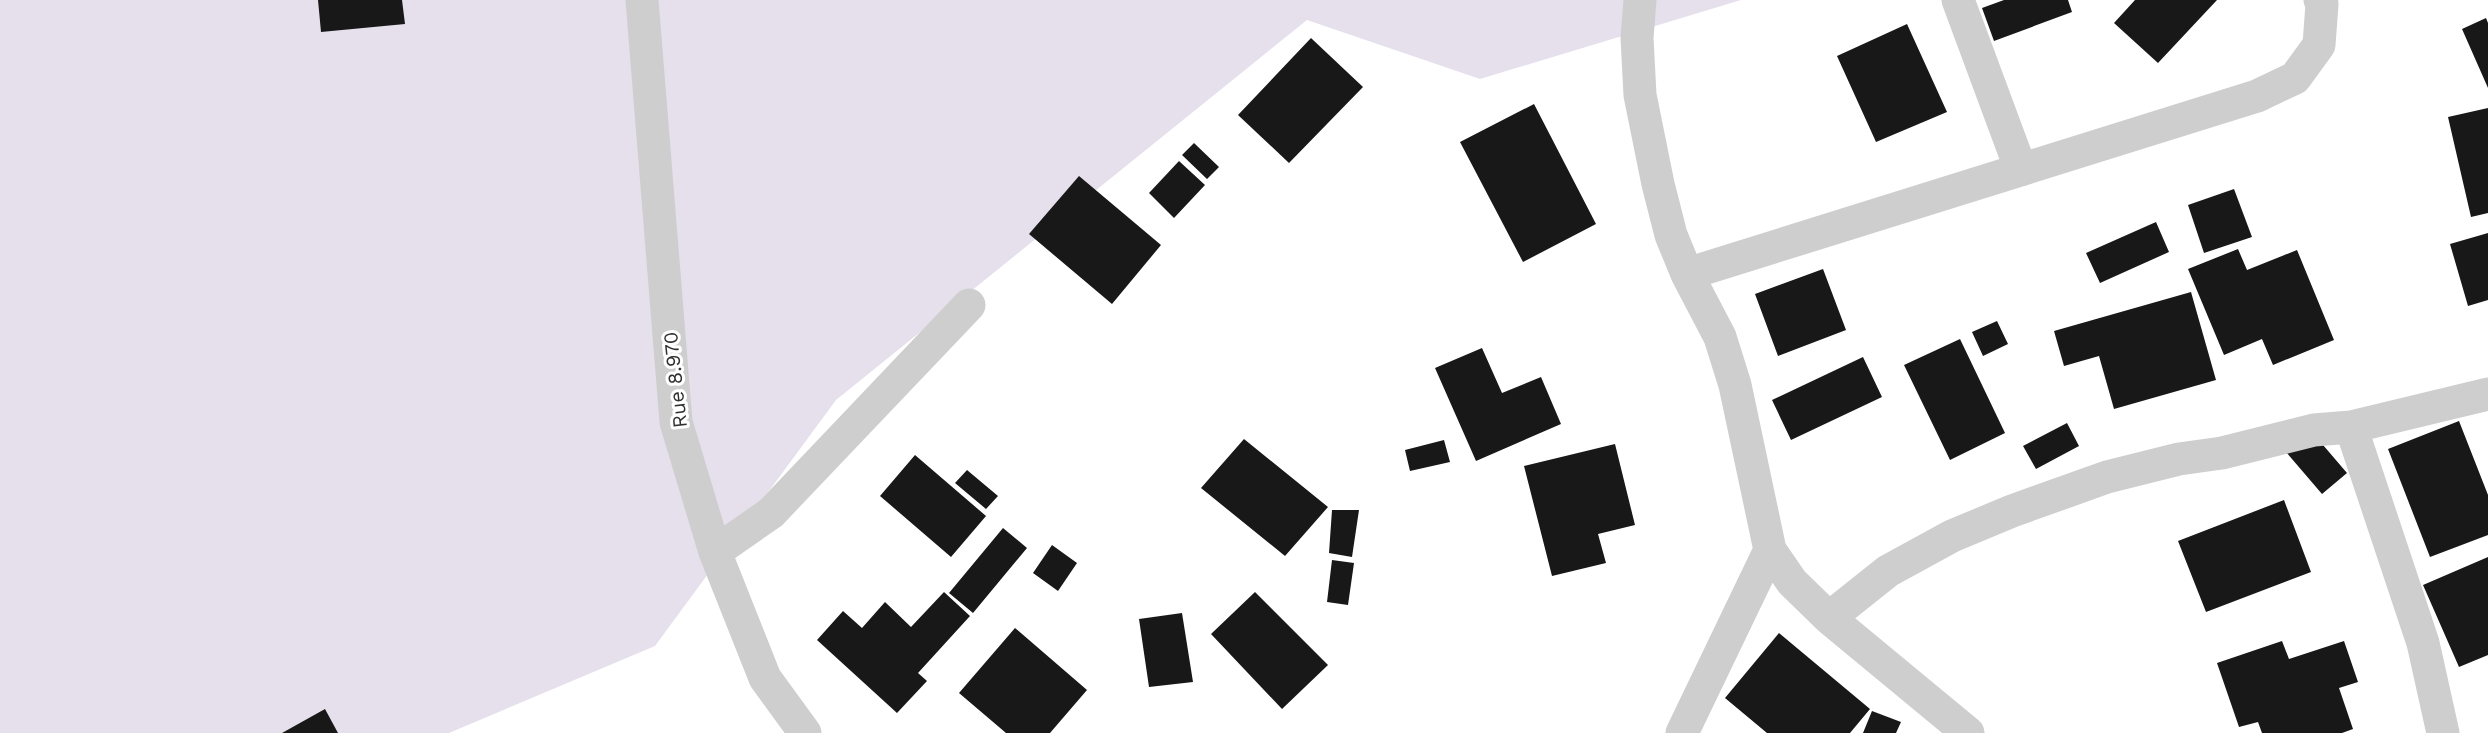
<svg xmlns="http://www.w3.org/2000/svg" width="2488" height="733" viewBox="0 0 2488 733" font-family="'Work Sans',sans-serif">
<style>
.green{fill:#e6e0ed}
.building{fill:#181818}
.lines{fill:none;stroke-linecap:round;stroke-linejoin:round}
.minor{stroke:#cecece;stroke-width:33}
.labels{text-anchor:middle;stroke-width:6;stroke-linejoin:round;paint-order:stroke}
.street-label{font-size:20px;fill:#313131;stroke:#fff}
</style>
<rect width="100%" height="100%" fill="#fff"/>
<path class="green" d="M0,0H1741L1480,79L1307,20L836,400L655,646L449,733H0Z"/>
<path class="building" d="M318,0H402L405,24L321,32Z
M2004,0H2068L2072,12L1994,41L1982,8Z
M2135,0H2217L2158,63L2114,23Z
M2486,18L2488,23V88L2462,29Z
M1907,24L1947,112L1876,142L1837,56Z
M1311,38L1363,87L1289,163L1238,115Z
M1534,104L1596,224L1523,262L1460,142Z
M2488,108V213L2471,217L2448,117Z
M1194,143L1219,167L1207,179L1182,155Z
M1179,161L1205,185L1174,218L1149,193Z
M1079,176L1161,245L1112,304L1029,234Z
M2234,189L2252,237L2204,253L2188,205Z
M2156,222L2169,252L2100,283L2086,253Z
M2488,233V300L2468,306L2450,244Z
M2238,249L2247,270L2297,250L2334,340L2273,365L2262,339L2224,355L2188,269Z
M1823,269L1846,330L1778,356L1755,294Z
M2191,292L2216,380L2114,409L2099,356L2064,366L2054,331Z
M1997,321L2008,344L1983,356L1972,332Z
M1960,339L2005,433L1950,460L1904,365Z
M1482,348L1502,393L1541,377L1561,424L1476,461L1435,368Z
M1863,357L1882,397L1791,440L1772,400Z
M2459,421L2488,495V535L2430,557L2388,449Z
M2067,423L2079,446L2036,469L2023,446Z
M2311,431L2347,473L2322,494L2286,452Z
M1244,439L1328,507L1285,556L1201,488Z
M1444,440L1450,462L1410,471L1405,450Z
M1615,444L1635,525L1598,534L1606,563L1552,576L1524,466Z
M915,455L986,516L951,557L880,496Z
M967,470L998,496L986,509L955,483Z
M2284,500L2311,572L2206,612L2178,541Z
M1332,510H1359L1352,557L1329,553Z
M1003,528L1027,548L973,613L949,593Z
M1052,545L1077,563L1058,591L1033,573Z
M2488,557V655L2459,667L2423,585Z
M1332,560L1354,563L1348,605L1327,602Z
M944,592L970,616L918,673L927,681L897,713L817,640L843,611L862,628L885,602L911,627Z
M1255,592L1328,665L1282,709L1211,634Z
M1182,613L1193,682L1149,687L1139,619Z
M1015,628L1087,690L1050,733H1006L959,693Z
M1779,633L1870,709L1850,733H1767L1725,698Z
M2282,641L2289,659L2344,641L2358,682L2339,688L2353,729L2342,733H2262L2258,722L2239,727L2217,663Z
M325,709L338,733H282Z
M1872,711L1901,722L1896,733H1863Z"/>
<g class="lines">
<path class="minor" d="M642,0L676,422L715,552L765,678L805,733
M1640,0L1637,38L1640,95L1658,184L1671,235L1687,274L1720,337L1735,385L1770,550L1792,582L1829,618L1968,733
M1958,0L2021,170
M1687,274L2257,96L2295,78L2319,45L2322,4L2320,0
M2351,427L2423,643L2443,733
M715,552L771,513L969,305
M1829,618L1888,571L1952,536L2012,511L2107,477L2179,459L2222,453L2314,430L2351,427L2488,394
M1682,733L1770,550"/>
</g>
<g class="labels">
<g class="street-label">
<text transform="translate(675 380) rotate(-96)" y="7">Rue 8.970</text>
</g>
</g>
</svg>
